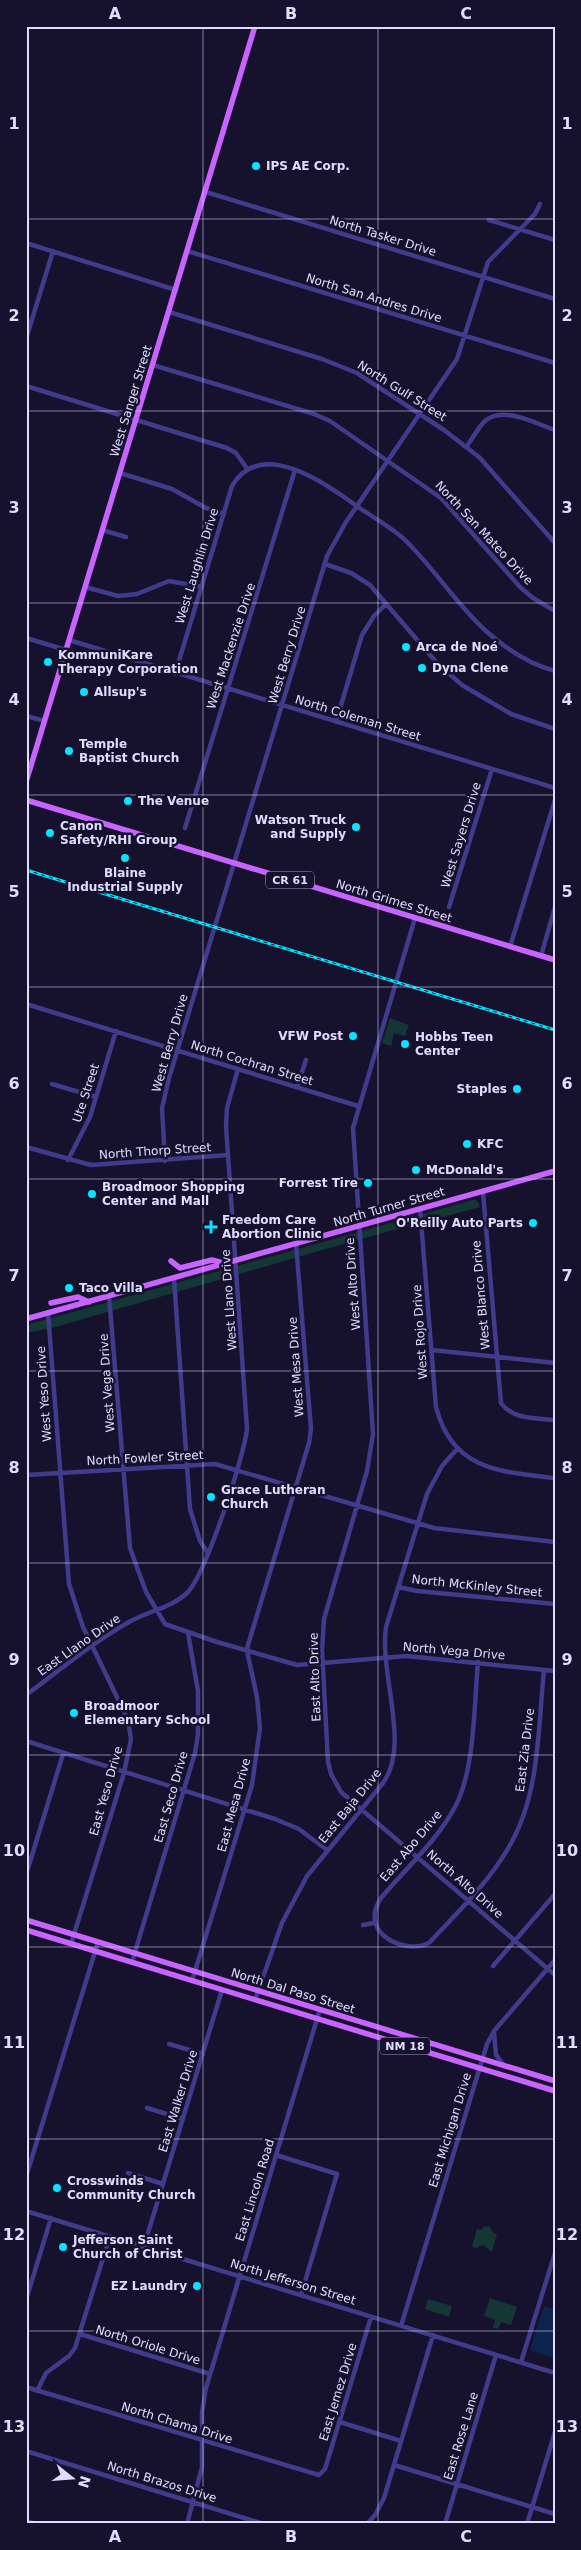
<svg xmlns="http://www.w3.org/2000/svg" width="581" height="2550" viewBox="0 0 581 2550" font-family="'DejaVu Sans',sans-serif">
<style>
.green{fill:#143635}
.water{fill:#0c244f}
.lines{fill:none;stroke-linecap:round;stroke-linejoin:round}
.minor{stroke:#403b8b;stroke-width:4.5}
.major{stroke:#c763ff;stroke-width:5.5}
.rail-casing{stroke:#08e3ff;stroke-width:3}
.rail{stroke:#16112c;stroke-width:1;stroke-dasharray:4;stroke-linecap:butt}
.grid{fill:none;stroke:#e0dcff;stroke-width:1;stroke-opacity:0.55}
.poi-dot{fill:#08e3ff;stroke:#16112c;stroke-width:2}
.labels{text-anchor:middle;stroke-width:5;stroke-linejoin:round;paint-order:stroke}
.shield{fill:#16112c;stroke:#a39fc0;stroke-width:1}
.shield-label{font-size:11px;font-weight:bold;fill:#e0dcff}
.poi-label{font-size:12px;font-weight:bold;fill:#e0dcff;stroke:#16112c;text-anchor:start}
.street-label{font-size:12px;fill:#e0dcff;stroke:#16112c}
.neatline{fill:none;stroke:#e0dcff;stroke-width:2}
.grid-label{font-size:16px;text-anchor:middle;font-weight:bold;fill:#e0dcff}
</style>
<rect width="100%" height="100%" fill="#16112c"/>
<path class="green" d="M390,1018L409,1025L405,1036L394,1033L391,1046L382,1043Z
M476,1199L480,1207L357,1240L52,1328L26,1333V1325Z
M485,2226L490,2227L493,2233L497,2234L492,2252L483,2245L476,2248L472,2247L477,2229L481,2230Z
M490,2298L517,2307L511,2325L501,2322L498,2329L493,2328L495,2320L484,2316Z
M428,2299L452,2306L449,2317L425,2309Z"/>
<path class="water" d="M544,2306L555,2309V2358L530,2350Z"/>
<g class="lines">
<path class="minor" d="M206,192L555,299
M489,220L555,240
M26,243L176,290
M187,251L555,363
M169,312L322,359L357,373L444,430L479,457L555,543
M26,339L53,251
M153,365L314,414L330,421L441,498L520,587L533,598L555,611
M26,386L227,448L236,453L248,470
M467,446C472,439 477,430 483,423C501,404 534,423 555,430
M120,473L172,489L206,508L224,514
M102,530L126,537
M325,564L351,573L370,585L437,663L462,685L511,714L555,729
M85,587L118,596L137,594L169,581L202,587
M26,638L66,650
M69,640L555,788
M175,674L232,486C262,435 330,487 361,509C376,519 392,528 405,540C434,568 456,604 486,631C506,649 529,664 555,671
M26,716L45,721
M336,722L362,635L374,616L385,605
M185,828L295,470
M449,907L492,769
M415,918L353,1128L373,1434L367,1471L324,1619L322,1650L328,1762L331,1774L341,1792L555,1975
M510,947L555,800
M541,956L555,907
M26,1004L358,1106
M52,1084L96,1097
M297,1087L306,1060
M26,1147L91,1165L228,1155
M68,1160L90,1117L116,1031
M165,1161L162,1108L169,1078L327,556L346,522L457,359L488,262L535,214L540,204
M483,1192L501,1403C513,1420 536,1418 555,1420
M420,1209L436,1407C452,1470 500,1472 555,1478
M174,1278L190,1509L200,1541L208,1553
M109,1296L130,1548L146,1592L165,1624L217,1642L297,1665L407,1656L555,1671
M48,1313L69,1584L83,1627L128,1720L131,1739L124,1773L71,1944
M432,1350L555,1363
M26,1475L215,1464L434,1528L555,1542
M398,1587L417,1591L555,1604
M478,1662C474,1704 475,1768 456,1805C438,1840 406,1868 381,1898C356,1936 411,1956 430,1942C458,1912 490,1881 510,1845C540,1793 538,1728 544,1670
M26,1695C60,1670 92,1643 129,1622C148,1611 171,1608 187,1593C205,1576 244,1457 247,1429L226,1126L227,1108L238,1069
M26,1741L275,1819L299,1829L327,1850
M26,1875L63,1754
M363,1925L374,1923
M132,1962L195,1753L198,1734V1691L188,1633
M493,1966L555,1894
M192,1981L252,1785L260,1728L257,1697L247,1651L248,1645L309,1443L311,1429L296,1244
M255,2000L282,1923L307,1876L383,1783C411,1745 379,1674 386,1627L427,1494L442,1466L457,1449
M494,2032L496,2055L503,2064
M169,2044L203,2054
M147,2108L183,2119
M276,2155L337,2174L301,2295
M128,2173L163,2184
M26,2177L98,1942
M26,2211L555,2373
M144,2246L222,1990
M26,2300L51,2218
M401,2326L487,2044L494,2031L555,1960
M80,2334L210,2374
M521,2362L555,2253
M26,2387L319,2475L325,2469L371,2317
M37,2391L46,2373L69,2356L75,2348L110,2236
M340,2422L401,2441
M26,2451L264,2524
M394,2465L555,2514
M26,2521L36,2524
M187,2524L202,2467V2412L206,2388L320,2009
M367,2524L375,2515L384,2498L433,2335
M445,2524L496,2355
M527,2524L555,2432"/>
<path class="major" d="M26,782L255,26
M26,800L555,960
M171,1261L180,1268L212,1260L223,1263
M51,1303L78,1297L89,1302
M26,1319L555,1171
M26,1920L555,2081
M26,1930L555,2091"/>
<g class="rail-casing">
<path id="rail" d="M26,870L555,1030"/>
</g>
<use href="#rail" class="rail"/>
</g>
<path class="grid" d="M203,26V2524M378,26V2524M26,219H555M26,411H555M26,603H555M26,795H555M26,987H555M26,1179H555M26,1371H555M26,1563H555M26,1755H555M26,1947H555M26,2139H555M26,2331H555"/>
<g class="poi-dot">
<circle cx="256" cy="166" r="5"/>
<circle cx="406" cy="647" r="5"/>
<circle cx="48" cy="662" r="5"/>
<circle cx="422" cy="668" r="5"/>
<circle cx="84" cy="692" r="5"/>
<circle cx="69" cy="751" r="5"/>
<circle cx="128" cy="801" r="5"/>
<circle cx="356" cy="827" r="5"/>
<circle cx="50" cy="833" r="5"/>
<circle cx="125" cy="858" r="5"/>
<circle cx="353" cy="1036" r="5"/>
<circle cx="405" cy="1044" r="5"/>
<circle cx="517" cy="1089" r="5"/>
<circle cx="467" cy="1144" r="5"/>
<circle cx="416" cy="1170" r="5"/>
<circle cx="368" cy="1183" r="5"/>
<circle cx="92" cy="1194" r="5"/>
<circle cx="533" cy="1223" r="5"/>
<path d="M208.5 1219.5h5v5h5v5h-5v5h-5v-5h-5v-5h5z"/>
<circle cx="69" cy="1288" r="5"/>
<circle cx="211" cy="1497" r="5"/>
<circle cx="74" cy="1713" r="5"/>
<circle cx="57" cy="2188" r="5"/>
<circle cx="63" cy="2247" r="5"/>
<circle cx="197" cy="2286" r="5"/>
</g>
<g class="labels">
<g class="shield">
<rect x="266" y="871.5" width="48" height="17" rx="4"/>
<rect x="380" y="2037.5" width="50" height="17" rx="4"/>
</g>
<g class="shield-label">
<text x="290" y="884">CR 61</text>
<text x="405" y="2050">NM 18</text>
</g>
<g class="poi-label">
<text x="266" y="170">IPS AE Corp.</text>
<text x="416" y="651">Arca de Noé</text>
<text x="58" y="659">KommuniKare<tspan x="58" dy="14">Therapy Corporation</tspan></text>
<text x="432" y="672">Dyna Clene</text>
<text x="94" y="696">Allsup's</text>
<text x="79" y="748">Temple<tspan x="79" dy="14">Baptist Church</tspan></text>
<text x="138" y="805">The Venue</text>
<text x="346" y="824" text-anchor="end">Watson Truck<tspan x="346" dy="14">and Supply</tspan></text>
<text x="60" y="830">Canon<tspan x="60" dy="14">Safety/RHI Group</tspan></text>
<text x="125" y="877" text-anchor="middle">Blaine<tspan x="125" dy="14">Industrial Supply</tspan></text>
<text x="343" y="1040" text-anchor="end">VFW Post</text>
<text x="415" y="1041">Hobbs Teen<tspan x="415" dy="14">Center</tspan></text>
<text x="507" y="1093" text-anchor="end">Staples</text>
<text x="477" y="1148">KFC</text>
<text x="426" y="1174">McDonald's</text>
<text x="358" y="1187" text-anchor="end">Forrest Tire</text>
<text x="102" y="1191">Broadmoor Shopping<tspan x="102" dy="14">Center and Mall</tspan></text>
<text x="222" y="1224">Freedom Care<tspan x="222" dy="14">Abortion Clinic</tspan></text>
<text x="523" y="1227" text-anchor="end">O'Reilly Auto Parts</text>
<text x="79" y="1292">Taco Villa</text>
<text x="221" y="1494">Grace Lutheran<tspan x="221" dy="14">Church</tspan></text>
<text x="84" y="1710">Broadmoor<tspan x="84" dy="14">Elementary School</tspan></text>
<text x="67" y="2185">Crosswinds<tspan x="67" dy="14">Community Church</tspan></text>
<text x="73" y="2244">Jefferson Saint<tspan x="73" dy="14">Church of Christ</tspan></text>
<text x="187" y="2290" text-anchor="end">EZ Laundry</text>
</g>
<g class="street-label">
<text transform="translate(383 236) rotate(17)" y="4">North Tasker Drive</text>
<text transform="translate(374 298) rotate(17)" y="4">North San Andres Drive</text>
<text transform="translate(402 391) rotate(32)" y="4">North Gulf Street</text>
<text transform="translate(131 401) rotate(-73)" y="4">West Sanger Street</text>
<text transform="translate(484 533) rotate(47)" y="4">North San Mateo Drive</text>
<text transform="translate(197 566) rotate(-73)" y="4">West Laughlin Drive</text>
<text transform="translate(231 646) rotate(-72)" y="4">West Mackenzie Drive</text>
<text transform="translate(287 655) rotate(-73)" y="4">West Berry Drive</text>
<text transform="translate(358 718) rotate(17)" y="4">North Coleman Street</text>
<text transform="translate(461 835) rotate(-73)" y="4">West Sayers Drive</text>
<text transform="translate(394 901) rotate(17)" y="4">North Grimes Street</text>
<text transform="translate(170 1043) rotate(-74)" y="4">West Berry Drive</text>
<text transform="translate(252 1063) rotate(17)" y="4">North Cochran Street</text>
<text transform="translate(86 1093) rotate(-72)" y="4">Ute Street</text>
<text transform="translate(155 1151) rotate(-4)" y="4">North Thorp Street</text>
<text transform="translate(389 1207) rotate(-16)" y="4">North Turner Street</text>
<text transform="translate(353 1284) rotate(-94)" y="4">West Alto Drive</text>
<text transform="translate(481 1295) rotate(-95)" y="4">West Blanco Drive</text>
<text transform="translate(229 1300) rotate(-94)" y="4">West Llano Drive</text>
<text transform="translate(420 1332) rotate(-94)" y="4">West Rojo Drive</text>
<text transform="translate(296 1367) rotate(-94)" y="4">West Mesa Drive</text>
<text transform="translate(107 1383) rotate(-94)" y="4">West Vega Drive</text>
<text transform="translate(44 1394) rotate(-94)" y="4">West Yeso Drive</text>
<text transform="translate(145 1458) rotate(-3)" y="4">North Fowler Street</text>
<text transform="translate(477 1586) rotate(6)" y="4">North McKinley Street</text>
<text transform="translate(79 1645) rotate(-35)" y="4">East Llano Drive</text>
<text transform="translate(454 1651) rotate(5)" y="4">North Vega Drive</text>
<text transform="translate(315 1677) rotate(-92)" y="4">East Alto Drive</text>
<text transform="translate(525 1750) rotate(-83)" y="4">East Zia Drive</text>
<text transform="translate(106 1791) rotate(-74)" y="4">East Yeso Drive</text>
<text transform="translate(171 1797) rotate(-74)" y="4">East Seco Drive</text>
<text transform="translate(234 1805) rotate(-75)" y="4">East Mesa Drive</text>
<text transform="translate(350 1806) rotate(-51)" y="4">East Baja Drive</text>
<text transform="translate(411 1846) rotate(-50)" y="4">East Abo Drive</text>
<text transform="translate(465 1884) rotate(41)" y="4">North Alto Drive</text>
<text transform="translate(293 1991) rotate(17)" y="4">North Dal Paso Street</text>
<text transform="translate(178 2101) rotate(-73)" y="4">East Walker Drive</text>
<text transform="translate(450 2130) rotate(-73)" y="4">East Michigan Drive</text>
<text transform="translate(255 2190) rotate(-73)" y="4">East Lincoln Road</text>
<text transform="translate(293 2282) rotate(17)" y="4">North Jefferson Street</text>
<text transform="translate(148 2345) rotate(17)" y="4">North Oriole Drive</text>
<text transform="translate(338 2392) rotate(-73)" y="4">East Jemez Drive</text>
<text transform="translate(177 2423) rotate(17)" y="4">North Chama Drive</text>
<text transform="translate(461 2436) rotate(-73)" y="4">East Rose Lane</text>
<text transform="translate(162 2482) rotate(17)" y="4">North Brazos Drive</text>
</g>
</g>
<rect width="581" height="2550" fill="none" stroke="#16112c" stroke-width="55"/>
<g transform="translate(72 2478) rotate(107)" stroke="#16112c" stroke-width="4" paint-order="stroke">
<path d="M0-4L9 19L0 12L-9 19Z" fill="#e0dcff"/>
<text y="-8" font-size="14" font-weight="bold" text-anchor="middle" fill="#e0dcff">N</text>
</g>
<rect x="28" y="28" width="526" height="2494" class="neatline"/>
<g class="grid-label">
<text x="115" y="19">A</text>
<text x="291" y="19">B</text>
<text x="466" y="19">C</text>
<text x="14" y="129">1</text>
<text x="567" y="129">1</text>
<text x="14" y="321">2</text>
<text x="567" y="321">2</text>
<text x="14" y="513">3</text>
<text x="567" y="513">3</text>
<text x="14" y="705">4</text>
<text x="567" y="705">4</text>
<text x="14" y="897">5</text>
<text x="567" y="897">5</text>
<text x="14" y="1089">6</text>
<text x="567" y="1089">6</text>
<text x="14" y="1281">7</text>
<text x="567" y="1281">7</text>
<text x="14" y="1473">8</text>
<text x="567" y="1473">8</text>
<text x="14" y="1665">9</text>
<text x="567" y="1665">9</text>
<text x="14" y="1856">10</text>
<text x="567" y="1856">10</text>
<text x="14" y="2048">11</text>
<text x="567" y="2048">11</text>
<text x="14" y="2240">12</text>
<text x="567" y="2240">12</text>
<text x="14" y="2432">13</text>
<text x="567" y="2432">13</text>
<text x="115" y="2542">A</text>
<text x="291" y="2542">B</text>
<text x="466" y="2542">C</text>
</g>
</svg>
